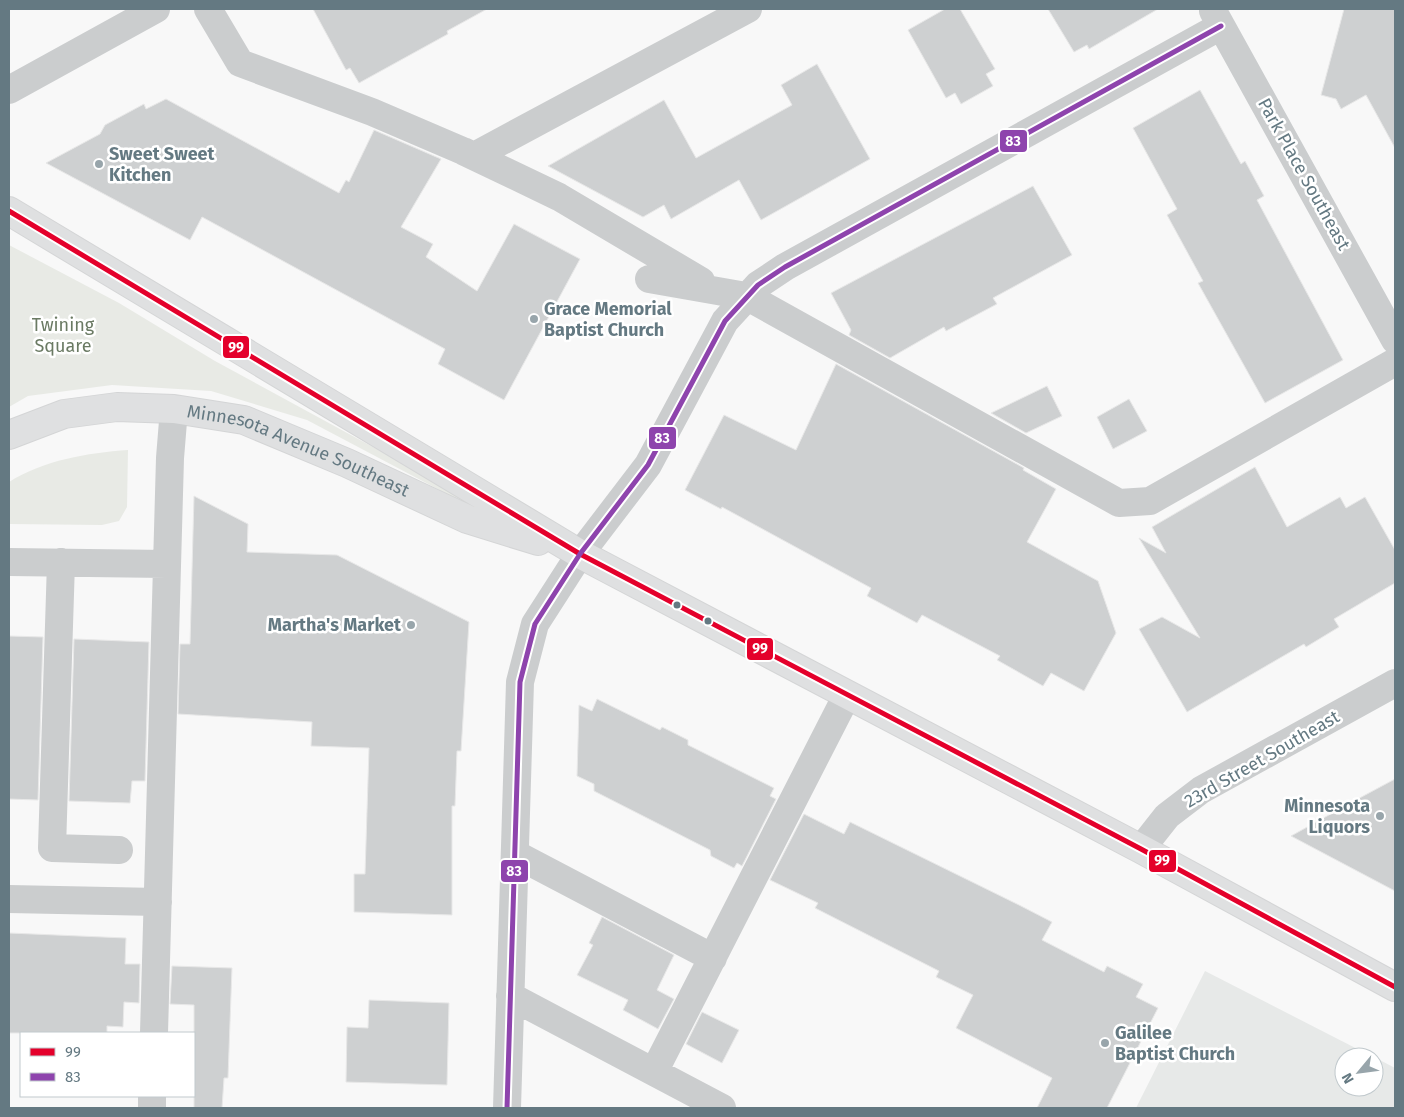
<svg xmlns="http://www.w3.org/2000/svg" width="1404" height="1117" viewBox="0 0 1404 1117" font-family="'Fira Sans',sans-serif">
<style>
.built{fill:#e7e9e8}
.green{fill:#e8eae5}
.building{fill:#ced0d1;stroke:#e8e8e8}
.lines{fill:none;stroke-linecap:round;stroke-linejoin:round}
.major-casing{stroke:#d4d5d6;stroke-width:30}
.minor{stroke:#cbcdce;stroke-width:28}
.major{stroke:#dfe0e1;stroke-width:28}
.bus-1-casing{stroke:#fff;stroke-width:9}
.bus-2-casing{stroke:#fff;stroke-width:9}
.bus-1{stroke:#e4002b;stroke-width:5}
.bus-2{stroke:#8e44ad;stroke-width:5}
.poi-dot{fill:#98a5ab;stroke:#fff;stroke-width:2}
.bus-dot{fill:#647982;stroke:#fff;stroke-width:2}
.labels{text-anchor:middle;stroke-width:5;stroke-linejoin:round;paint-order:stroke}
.poi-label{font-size:18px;font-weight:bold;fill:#647982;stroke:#fff;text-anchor:start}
.street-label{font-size:18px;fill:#647982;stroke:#fff}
.park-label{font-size:18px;fill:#6a7a63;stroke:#fff}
.line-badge{stroke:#fff;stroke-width:2}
.badge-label{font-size:14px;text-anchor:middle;font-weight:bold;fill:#fff}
</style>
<rect width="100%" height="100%" fill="#f8f8f8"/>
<path class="built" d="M1205,971L1373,1057H1344V1087H1374V1057L1395,1068V1108H1136Z"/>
<path class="green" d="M9,245L119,303L215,361L485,508L483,513L307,420L211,391L112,385L28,396L9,407Z
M128,450L127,507L119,521L102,525L9,524V482C44,460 87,453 128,450Z"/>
<path class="building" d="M313,9H487L447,31L448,34L359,83L350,68L346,70Z
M945,9H960L995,69L986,74L993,86L961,104L955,93L946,98L908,30Z
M1048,9H1158L1089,49L1087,45L1074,52Z
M1344,9H1395V148L1366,95L1341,109L1336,99L1321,95Z
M817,64L870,159L761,220L739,180L671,219L664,205L643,217L548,166L664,100L696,158L792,105L781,85Z
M1200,90L1241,164L1245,161L1264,196L1257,200L1343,360L1265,403L1198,283L1203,281L1167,215L1177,209L1133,128Z
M166,99L339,193L346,180L349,182L374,130L441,159L401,227L433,244L426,257L477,291L514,224L580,259L504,400L438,364L445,349L202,217L190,240L46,163L100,134L105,125L144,104L146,109Z
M1033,186L1072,255L993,298L997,304L946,331L944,327L890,358L849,335L851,330L831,293Z
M836,364L1024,468L1023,470L1056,489L1027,542L1098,581L1116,633L1084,691L1051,673L1043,686L997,660L1000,656L922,615L917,623L867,596L871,588L722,507L721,509L685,490L724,415L796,450Z
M1047,386L1062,416L1026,433L991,413Z
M1129,399L1147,431L1113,449L1097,417Z
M1255,467L1287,527L1340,497L1346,508L1365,497L1395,550V583L1334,619L1339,627L1306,647L1304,644L1187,712L1139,629L1162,617L1200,638L1139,538L1166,553L1152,527Z
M194,496L248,524L247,552L337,555L469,622L461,751H457L455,806H452V915L354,912V874H365L369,748L311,746L312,722L178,714L180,644H190Z
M9,636L43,637L38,800L9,799Z
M74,639L149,642L145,781H132L130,803L69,801Z
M597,699L660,730L662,727L688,740V745L774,788L770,796L776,799L742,866L737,863L734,868L711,856L710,850L594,791V784L577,776L579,705L592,711Z
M1395,779V891L1291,836L1354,801Z
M804,814L844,834L850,822L1019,905L1052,922L1042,940L1104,972L1107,966L1143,984L1136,997L1158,1008L1107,1108H1037L1052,1078L956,1028L973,995L936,977L939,971L815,908L818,903L770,880Z
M602,917L674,955L657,990L674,999L658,1029L623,1010L628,1000L577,975L593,945L589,943Z
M9,933L126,938L125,964H140L139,1003L124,1002L123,1027L107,1026V1033H9Z
M172,966L232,968L228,1078H224L222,1108H194V1005L170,1004Z
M369,1000L449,1003L447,1085L346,1082L347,1027L368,1028Z
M702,1012L739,1030L722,1063L686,1044Z"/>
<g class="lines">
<g class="major-casing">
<g id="major">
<path d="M9,211L580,554L1141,849L1395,987"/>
<path id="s1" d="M9,435L64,414L117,407L174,409L244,420L347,463L467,519L538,541"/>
</g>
</g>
<path class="minor" d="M208,9L240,63L372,112L463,151L559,197L701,281
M1213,11L1395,340
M9,90L156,9
M474,156L748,9
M649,279L746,296L1119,503L1150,501L1395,362
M9,562L167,564
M61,562L52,848L119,850
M1141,849L1167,816L1201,790L1395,683
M515,854L713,958
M9,899L158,902
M510,996L722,1108
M154,1033L170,458L174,409
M654,1072L847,695
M152,1108V1096
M507,1108L520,682L535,624L580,554L648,465L725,321L758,285L785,267L1221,26"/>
<use href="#major" class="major"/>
<g class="bus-1-casing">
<path id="bus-1" d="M9,211L580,554L1141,849L1395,987"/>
</g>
<g class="bus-2-casing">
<path id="bus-2" d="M507,1108L520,682L535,624L580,554L648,465L725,321L758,285L785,267L1221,26"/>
</g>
<use href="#bus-1" class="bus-1"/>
<use href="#bus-2" class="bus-2"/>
</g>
<g class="poi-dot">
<circle cx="99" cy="164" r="5"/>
<circle cx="534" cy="319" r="5"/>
<circle cx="411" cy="625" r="5"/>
<circle cx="1380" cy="816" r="5"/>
<circle cx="1105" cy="1043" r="5"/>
</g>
<g class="bus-dot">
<circle cx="677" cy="605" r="4.5"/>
<circle cx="708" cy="621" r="4.5"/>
</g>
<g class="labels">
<g class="poi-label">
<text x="109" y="160">Sweet Sweet<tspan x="109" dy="21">Kitchen</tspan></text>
<text x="544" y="315">Grace Memorial<tspan x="544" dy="21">Baptist Church</tspan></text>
<text x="401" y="631" text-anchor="end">Martha's Market</text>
<text x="1370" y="812" text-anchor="end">Minnesota<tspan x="1370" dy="21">Liquors</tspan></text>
<text x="1115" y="1039">Galilee<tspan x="1115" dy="21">Baptist Church</tspan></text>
</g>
<g class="street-label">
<text transform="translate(1304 174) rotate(61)" y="6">Park Place Southeast</text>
<text dy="6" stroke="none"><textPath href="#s1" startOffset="301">Minnesota Avenue Southeast</textPath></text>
<text transform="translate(1262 759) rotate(-30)" y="6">23rd Street Southeast</text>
</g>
<g class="park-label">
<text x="63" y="331">Twining<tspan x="63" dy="21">Square</tspan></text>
</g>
</g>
<g class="line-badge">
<rect x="999" y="129" width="29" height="24" rx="5" fill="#8e44ad"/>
<rect x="222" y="335" width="28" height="24" rx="5" fill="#e4002b"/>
<rect x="648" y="426" width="29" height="24" rx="5" fill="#8e44ad"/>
<rect x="746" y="637" width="28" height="24" rx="5" fill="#e4002b"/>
<rect x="1148" y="849" width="29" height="24" rx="5" fill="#e4002b"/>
<rect x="500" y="859" width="29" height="24" rx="5" fill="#8e44ad"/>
</g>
<g class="badge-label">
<text x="1013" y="146">83</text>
<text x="236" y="352">99</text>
<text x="662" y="443">83</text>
<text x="760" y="653">99</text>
<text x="1162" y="865">99</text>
<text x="514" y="876">83</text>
</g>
<rect width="1404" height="1117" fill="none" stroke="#647982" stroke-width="20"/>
<rect x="20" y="1032" width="175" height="65" fill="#ffffff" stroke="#c1c9cd"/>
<rect x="30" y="1048" width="25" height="8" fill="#e4002b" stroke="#c1c9cd"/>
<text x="65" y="1057" font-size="15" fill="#647982">99</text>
<rect x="30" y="1073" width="25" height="8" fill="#8e44ad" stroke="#c1c9cd"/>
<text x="65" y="1082" font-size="15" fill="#647982">83</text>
<g transform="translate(1359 1072) rotate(241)"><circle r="24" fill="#ffffff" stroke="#c1c9cd"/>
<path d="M0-4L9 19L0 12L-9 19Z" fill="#98a5ab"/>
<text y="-8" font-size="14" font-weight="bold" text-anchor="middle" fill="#647982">N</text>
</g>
</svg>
